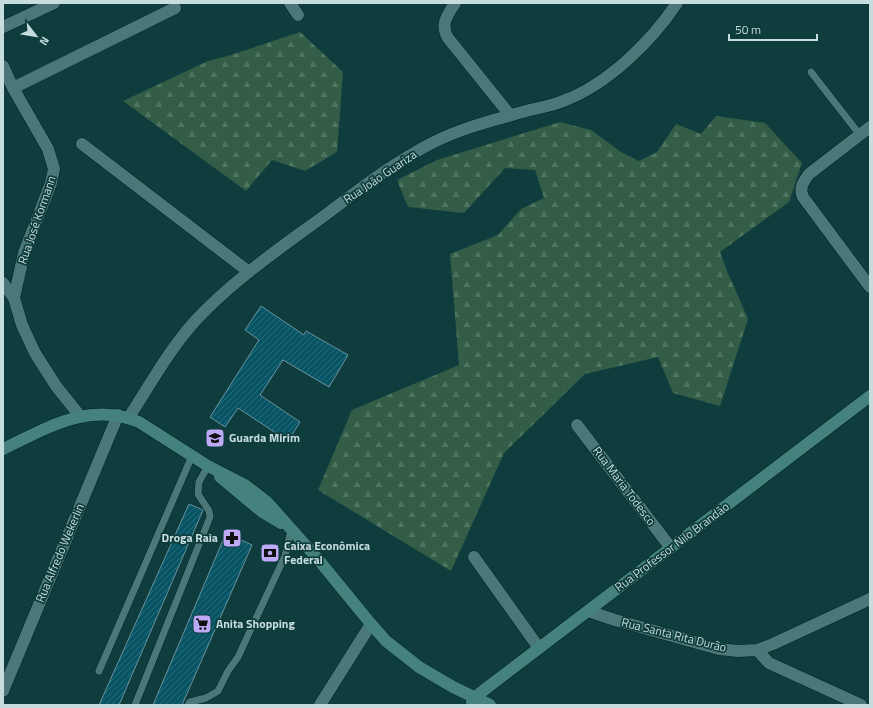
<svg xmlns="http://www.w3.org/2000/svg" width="873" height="708" viewBox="0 0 873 708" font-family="'Titillium Web',sans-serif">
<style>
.forest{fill:url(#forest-firs)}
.building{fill:url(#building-hatch);stroke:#6a939f}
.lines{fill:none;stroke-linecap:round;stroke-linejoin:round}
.lane-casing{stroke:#002224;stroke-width:8}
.street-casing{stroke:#002224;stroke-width:13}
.secondary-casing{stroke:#002224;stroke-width:13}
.lane{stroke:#4b7778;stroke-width:7}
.street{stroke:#4b7778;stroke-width:12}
.secondary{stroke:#45827d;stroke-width:12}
.labels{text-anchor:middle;stroke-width:3.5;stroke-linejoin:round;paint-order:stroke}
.street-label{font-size:12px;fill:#c6dcdd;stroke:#0f3d3e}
.poi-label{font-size:12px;font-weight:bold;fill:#c6dcdd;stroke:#0f3d3e;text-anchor:start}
</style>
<defs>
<pattern id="forest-firs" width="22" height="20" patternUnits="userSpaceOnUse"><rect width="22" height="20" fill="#335d46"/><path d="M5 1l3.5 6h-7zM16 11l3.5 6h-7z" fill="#4f7460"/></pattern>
<pattern id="building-hatch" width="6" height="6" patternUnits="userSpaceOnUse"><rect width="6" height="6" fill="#075465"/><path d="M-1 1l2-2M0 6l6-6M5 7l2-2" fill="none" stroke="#2a6c7b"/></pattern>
</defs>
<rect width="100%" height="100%" fill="#0f3d3e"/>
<path class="forest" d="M300,32L343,72L337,152L305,171L272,160L246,191L123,101L208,61L231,55Z
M716,116L765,123L802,163L789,202L720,252L727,271L748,319L720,406L673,393L658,357L585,374L504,453L451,571L318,490L352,410L459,365L450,254L498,235L521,209L544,198L535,170L505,168L464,213L408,207L397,180L437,160L560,122L591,130L621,152L639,161L657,152L676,124L701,134Z"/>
<path class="building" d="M261,306L304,335L306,331L348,355L329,387L283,360L260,395L300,422L288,441L238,408L225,427L210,417L259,340L245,330Z
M189,504L203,510L119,705H99Z
M226,533L252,545L182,705H153Z"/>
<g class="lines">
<g class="lane-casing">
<path id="lane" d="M811,72L860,135
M99,671L192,456
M135,705L210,517L209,511L198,494L199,482L208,466
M188,705L190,702L206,698L218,691L228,671L238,657L285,556L291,530"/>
</g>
<g class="street-casing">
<path id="street" d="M290,3L298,15
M455,3C447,16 440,24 448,38L510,115
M3,27L54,3
M3,66L13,88L48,149L54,169L51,183L24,253L14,298L22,325L35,353L56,386L80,416
M13,88L175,8
M870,127L809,174C803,182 799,188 803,197L870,287
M82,144L249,272
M3,283L14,298
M129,417C150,385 169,350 195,321C233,280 279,249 324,216C359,190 393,163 432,143C461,128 494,120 526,111C538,108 551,106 563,101C607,85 651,42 677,3
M577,425L671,548
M474,557L539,648
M588,611L615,620L719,649L738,651L757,650L773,644L870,599
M757,650L769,663L861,705
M3,691L118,415
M320,705L371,624"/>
</g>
<g class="secondary-casing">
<path id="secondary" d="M3,449C47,428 89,401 139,422L208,466L245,485L267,502L317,558L371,624L386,641L419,667L453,687L490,705
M220,477L261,511L281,523
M472,702L474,698L488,687L870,396"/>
</g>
<use href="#lane" class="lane"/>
<use href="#street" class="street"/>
<use href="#secondary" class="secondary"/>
</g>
<defs>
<g id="school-square" transform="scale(1)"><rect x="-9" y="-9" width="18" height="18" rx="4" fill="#bda9f5" stroke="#0f3d3e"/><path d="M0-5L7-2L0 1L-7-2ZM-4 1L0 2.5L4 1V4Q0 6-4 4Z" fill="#111"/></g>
<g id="pharmacy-square" transform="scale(1)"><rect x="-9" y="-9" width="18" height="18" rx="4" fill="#bda9f5" stroke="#0f3d3e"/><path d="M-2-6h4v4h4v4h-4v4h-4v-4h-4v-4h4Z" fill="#111"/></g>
<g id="bank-square" transform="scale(1)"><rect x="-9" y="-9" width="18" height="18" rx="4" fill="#bda9f5" stroke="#0f3d3e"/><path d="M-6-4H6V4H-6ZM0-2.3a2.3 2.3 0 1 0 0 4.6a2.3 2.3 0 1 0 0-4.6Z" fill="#111"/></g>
<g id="supermarket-square" transform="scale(1)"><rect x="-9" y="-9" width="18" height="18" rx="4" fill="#bda9f5" stroke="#0f3d3e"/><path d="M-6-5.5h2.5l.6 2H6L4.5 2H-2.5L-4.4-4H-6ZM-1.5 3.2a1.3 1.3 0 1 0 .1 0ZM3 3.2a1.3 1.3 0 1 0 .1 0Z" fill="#111"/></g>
</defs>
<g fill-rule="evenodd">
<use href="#school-square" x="215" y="438"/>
<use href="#pharmacy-square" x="232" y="538"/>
<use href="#bank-square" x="270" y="553"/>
<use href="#supermarket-square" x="202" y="624"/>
</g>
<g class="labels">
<g class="street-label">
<text transform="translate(380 177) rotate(-34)" y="4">Rua João Guariza</text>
<text transform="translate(37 220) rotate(-71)" y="4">Rua José Kormann</text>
<text transform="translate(624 486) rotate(53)" y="4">Rua Maria Todesco</text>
<text transform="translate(672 547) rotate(-37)" y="4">Rua Professor Nilo Brandão</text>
<text transform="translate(60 553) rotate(-67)" y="4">Rua Alfredo Wekerlin</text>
<text transform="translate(674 635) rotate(14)" y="4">Rua Santa Rita Durão</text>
</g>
<g class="poi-label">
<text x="229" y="442">Guarda Mirim</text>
<text x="218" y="542" text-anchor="end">Droga Raia</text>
<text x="284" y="550">Caixa Econômica<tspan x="284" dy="14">Federal</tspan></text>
<text x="216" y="628">Anita Shopping</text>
</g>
</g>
<rect width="873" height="708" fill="none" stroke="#c6dcdd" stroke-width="8"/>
<g transform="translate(36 36) rotate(121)" stroke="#0f3d3e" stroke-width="3" paint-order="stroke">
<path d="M0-3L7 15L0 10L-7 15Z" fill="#c6dcdd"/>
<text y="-6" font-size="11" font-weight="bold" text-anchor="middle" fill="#c6dcdd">N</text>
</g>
<path d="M729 34v6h88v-6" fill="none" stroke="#c6dcdd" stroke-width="2"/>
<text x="735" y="34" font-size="12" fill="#c6dcdd" stroke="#0f3d3e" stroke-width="3" paint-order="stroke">50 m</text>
</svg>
